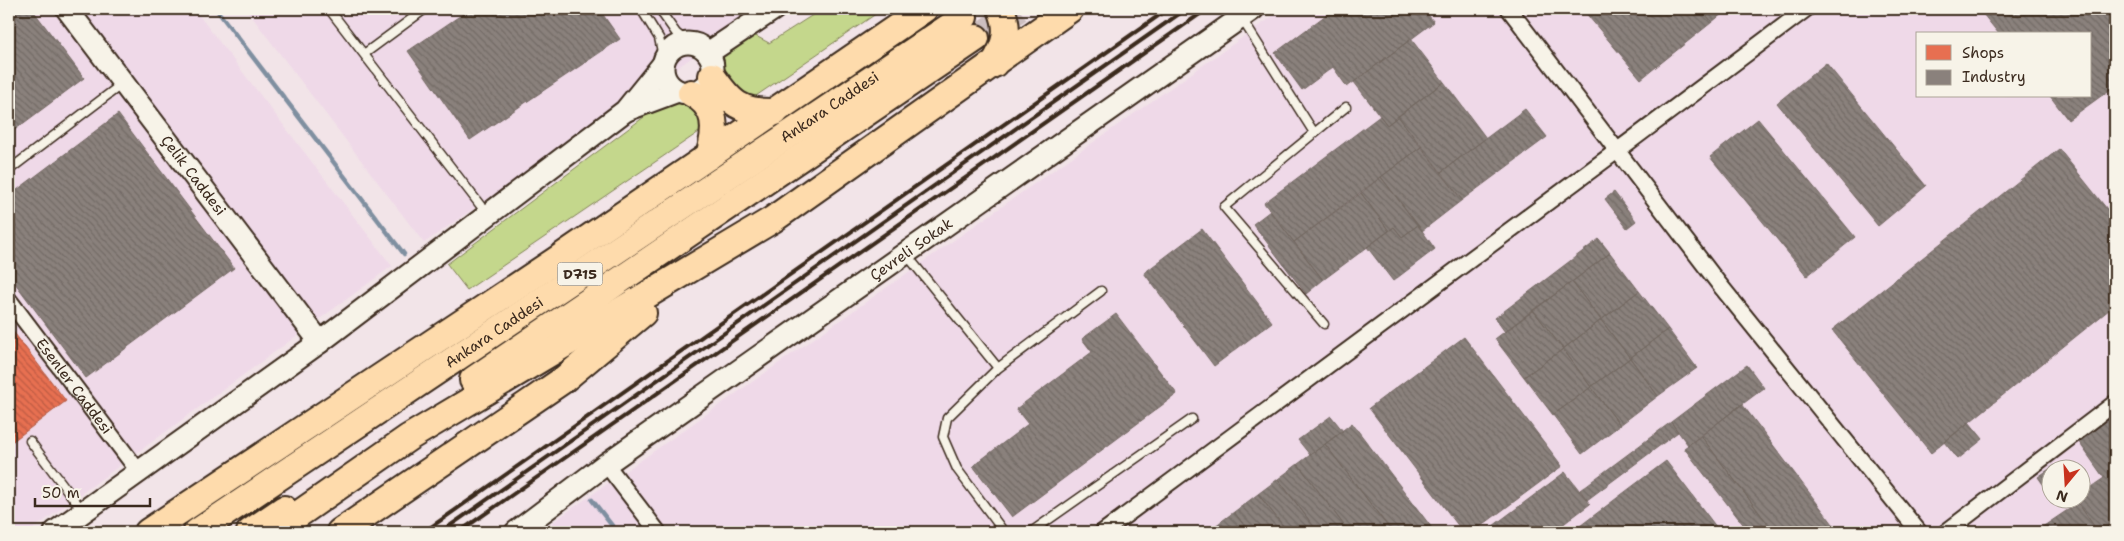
<svg xmlns="http://www.w3.org/2000/svg" width="2124" height="541" viewBox="0 0 2124 541" font-family="'Shantell Sans',sans-serif">
<style>
.built{fill:#efd9e8;fill-rule:evenodd}
.green{fill:#c4d78c;stroke:#808055}
.shops{fill:url(#shops-back-hatch);stroke:#b35a42}
.industry{fill:url(#industry-back-hatch);stroke:#726760}
.lines{fill:none;stroke-linecap:round;stroke-linejoin:round}
.stream{stroke:#7f8fa0;stroke-width:4.5}
.highway-tunnel{stroke:#cdbfc0;stroke-width:26;stroke-dasharray:26 13;stroke-linecap:butt}
.lane-casing{stroke:#3b2a1e;stroke-width:11}
.street-casing{stroke:#3b2a1e;stroke-width:19}
.secondary-casing{stroke:#3b2a1e;stroke-width:25}
.highway-casing{stroke:#3b2a1e;stroke-width:30}
.lane{stroke:#f7f3e8;stroke-width:8}
.street{stroke:#f7f3e8;stroke-width:15}
.secondary{stroke:#f7f3e8;stroke-width:21}
.highway{stroke:#fedbac;stroke-width:26}
.rail{stroke:#3b2a1e;stroke-width:4}
.labels{text-anchor:middle;stroke-width:5;stroke-linejoin:round;paint-order:stroke}
.shield{fill:#f7f3e8;stroke:#73665b;stroke-width:1}
.shield-label{font-size:14px;font-weight:bold;fill:#3b2a1e}
.street-label{font-size:15px;fill:#3b2a1e;stroke:#f7f3e8}
</style>
<defs>
<pattern id="shops-back-hatch" width="6" height="6" patternUnits="userSpaceOnUse" patternTransform="scale(1.25)"><rect width="6" height="6" fill="#e76f51"/><path d="M-1 5l2 2M0 0l6 6M5-1l2 2" fill="none" stroke="#bc5b43"/></pattern>
<pattern id="industry-back-hatch" width="6" height="6" patternUnits="userSpaceOnUse" patternTransform="scale(1.25)"><rect width="6" height="6" fill="#8a817c"/><path d="M-1 5l2 2M0 0l6 6M5-1l2 2" fill="none" stroke="#726a65"/></pattern>
</defs>
<rect width="100%" height="100%" fill="#f2e4e8"/>
<filter id="ink" filterUnits="userSpaceOnUse"><feTurbulence type="fractalNoise" baseFrequency=".02" numOctaves="2"/><feDisplacementMap in="SourceGraphic" scale="10" xChannelSelector="R" yChannelSelector="G"/><feConvolveMatrix kernelMatrix="1 2 1 2 8 2 1 2 1" color-interpolation-filters="sRGB"/></filter>
<g filter="url(#ink)">
<path class="built" d="M9,9H194L392,266L29,532H9Z
M246,9H762L424,243Z
M1283,9H2115V532H547L553,522ZM1918,34H2090V96H1918ZM2052,468H2082V498H2052Z"/>
<path class="green" d="M822,9H883L750,100L728,81L720,51L750,33L769,43Z
M674,103C692,104 699,113 702,130L467,290L447,264L652,111Z"/>
<path class="shops" d="M9,326L66,401L9,444Z"/>
<path class="industry" d="M9,9H32L84,78L9,134Z
M470,9H599L620,39L470,140L408,51Z
M1334,9H1423L1434,22L1347,87L1333,67L1302,90L1275,53Z
M1583,9H1599L1589,17Z
M1599,9H1701L1712,22L1641,79L1589,17Z
M1701,9H1728L1712,22Z
M1979,9H2109L2115,18V86L2068,120L2050,96H2090V34H1999Z
M1411,39L1444,82L1387,125L1354,82Z
M1826,63L1926,186L1878,226L1777,103Z
M1444,82L1486,138L1441,172L1398,116Z
M1525,109L1547,137L1462,200L1441,172Z
M118,114L234,268L86,378L9,275V196Z
M1380,116L1387,125L1398,116L1421,147L1294,242L1264,203Z
M1758,119L1855,237L1807,276L1710,157Z
M1421,147L1462,200L1422,231L1381,177Z
M2059,149L2115,219V305L1931,453L1832,330Z
M1381,177L1418,225L1402,237L1394,227L1389,231L1361,193Z
M1614,192L1636,221L1627,228L1605,199Z
M1361,193L1389,231L1323,280L1294,242Z
M1270,211L1323,280L1306,294L1253,224Z
M1418,225L1435,249L1393,281L1367,247L1394,227L1402,237Z
M1202,229L1272,322L1214,366L1144,273Z
M1599,239L1610,253L1505,332L1495,318Z
M1610,253L1639,291L1601,320L1572,282Z
M1572,282L1601,320L1563,349L1533,310Z
M1639,291L1668,329L1630,358L1601,320Z
M1533,310L1563,349L1524,377L1495,339Z
M1116,314L1177,394L1012,517L973,466L1028,424L1016,409L1092,352L1082,339Z
M1601,320L1630,358L1591,387L1563,349Z
M1668,329L1697,368L1658,396L1630,358Z
M1464,337L1562,466L1473,532H1463L1369,408Z
M1563,349L1591,387L1553,415L1524,377Z
M1630,358L1658,396L1620,425L1591,387Z
M1747,365L1764,388L1688,445L1671,422Z
M1591,387L1620,425L1582,454L1553,415Z
M1742,404L1839,532H1774L1701,436Z
M2115,406V532H2098L2075,498H2082V493L2104,478L2076,438Z
M1331,416L1343,431L1310,455L1298,440Z
M1671,422L1678,432L1587,500L1580,490Z
M1969,422L1983,439L1958,459L1944,442Z
M1352,423L1435,532H1392L1325,444Z
M1701,436L1774,532H1749L1684,448Z
M1325,444L1392,532H1349L1298,464Z
M1666,461L1720,532H1572Z
M1298,464L1349,532H1318L1278,479Z
M2055,465L2057,468H2052V497L2038,477Z
M1565,472L1590,504L1553,532H1485Z
M1278,479L1318,532H1288L1258,494Z
M1258,494L1288,532H1249L1234,512Z
M2078,503L2098,532H2035Z
M1234,512L1249,532H1207Z"/>
<g class="lines">
<path class="stream" d="M216,9L404,254
M592,500L617,532"/>
<path class="highway-tunnel" d="M976,38L1019,9"/>
<g class="lane-casing">
<path id="lane" d="M329,9L487,214
M641,9L659,38L664,61
M659,9L676,33L688,43
M1242,19L1313,131
M364,54L425,9
M9,170L122,84
M906,254L998,368
M1324,324L1224,207L1346,107
M30,441L82,510
M1004,532L957,469L943,437L947,418L998,368L1101,291
M1031,532L1192,419"/>
</g>
<g class="street-casing">
<g id="street">
<path d="M1509,9L1719,284L1919,532"/>
<path id="s1" d="M9,300L139,472"/>
<path d="M606,464L658,532"/>
<path d="M1103,532C1338,358 1573,185 1806,9"/>
<path d="M1946,532L2115,403"/>
</g>
</g>
<g class="secondary-casing">
<g id="secondary">
<path id="s2" d="M67,9L320,342"/>
<circle cx="688" cy="68" r="25"/>
<path d="M708,53L774,9"/>
<path d="M627,110L678,91"/>
<path d="M55,532L320,342L625,111L663,64"/>
<path id="s3" d="M516,532L606,464L1253,9"/>
</g>
</g>
<g class="highway-casing">
<g id="highway">
<path d="M994,64C1006,44 1010,30 1001,9"/>
<path d="M712,76C731,103 740,113 775,112"/>
<path d="M691,93C718,106 717,130 709,156"/>
<path d="M473,380L976,38"/>
<path d="M148,532L555,261L924,9"/>
<path id="s4" d="M197,532L964,17"/>
<path d="M250,532L284,509"/>
<path d="M273,532L408,438L772,220L1070,9"/>
<path d="M340,532L563,380L643,313"/>
</g>
</g>
<use href="#lane" class="lane"/>
<use href="#street" class="street"/>
<use href="#secondary" class="secondary"/>
<use href="#highway" class="highway"/>
<path class="rail" d="M424,532L1168,9
M441,532L1186,9
M459,532L1207,9"/>
</g>
</g>
<g class="labels">
<rect class="shield" x="557.5" y="262.5" width="45" height="23" rx="4"/>
<g class="shield-label">
<text x="580" y="279">D715</text>
</g>
<g class="street-label">
<text dy="5" stroke="none"><textPath href="#s4" startOffset="762">Ankara Caddesi</textPath></text>
<text dy="5" stroke="none"><textPath href="#s2" startOffset="209">Çelik Caddesi</textPath></text>
<text dy="5" stroke="none"><textPath href="#s3" startOffset="486">Çevreli Sokak</textPath></text>
<text dy="5" stroke="none"><textPath href="#s4" startOffset="358">Ankara Caddesi</textPath></text>
<text dy="5" stroke="none"><textPath href="#s1" startOffset="108">Esenler Caddesi</textPath></text>
</g>
</g>
<rect width="2124" height="541" fill="none" stroke="#f7f3e8" stroke-width="30"/>
<rect x="15" y="15" width="2094" height="511" fill="none" stroke="#3b2a1e" stroke-width="2" filter="url(#ink)"/>
<rect x="1916" y="32" width="175" height="65" fill="#f7f3e8" stroke="#aca397"/>
<rect x="1926" y="45" width="25" height="15" fill="#e76f51" stroke="#aca397"/>
<text x="1962" y="58" font-size="15" fill="#3b2a1e">Shops</text>
<rect x="1926" y="70" width="25" height="15" fill="#8a817c" stroke="#aca397"/>
<text x="1962" y="82" font-size="15" fill="#3b2a1e">Industry</text>
<g transform="translate(2066 484) rotate(198)"><circle r="24" fill="#f7f3e8" stroke="#aca397"/>
<path d="M0-4L9 19L0 12L-9 19Z" fill="#c8321e"/>
<text y="-8" font-size="14" font-weight="bold" text-anchor="middle" fill="#3b2a1e">N</text>
</g>
<path d="M35 498v8h115v-8" fill="none" stroke="#3b2a1e" stroke-width="2.5"/>
<text x="42" y="498" font-size="15" fill="#3b2a1e" stroke="#f7f3e8" stroke-width="4" paint-order="stroke">50 m</text>
</svg>
